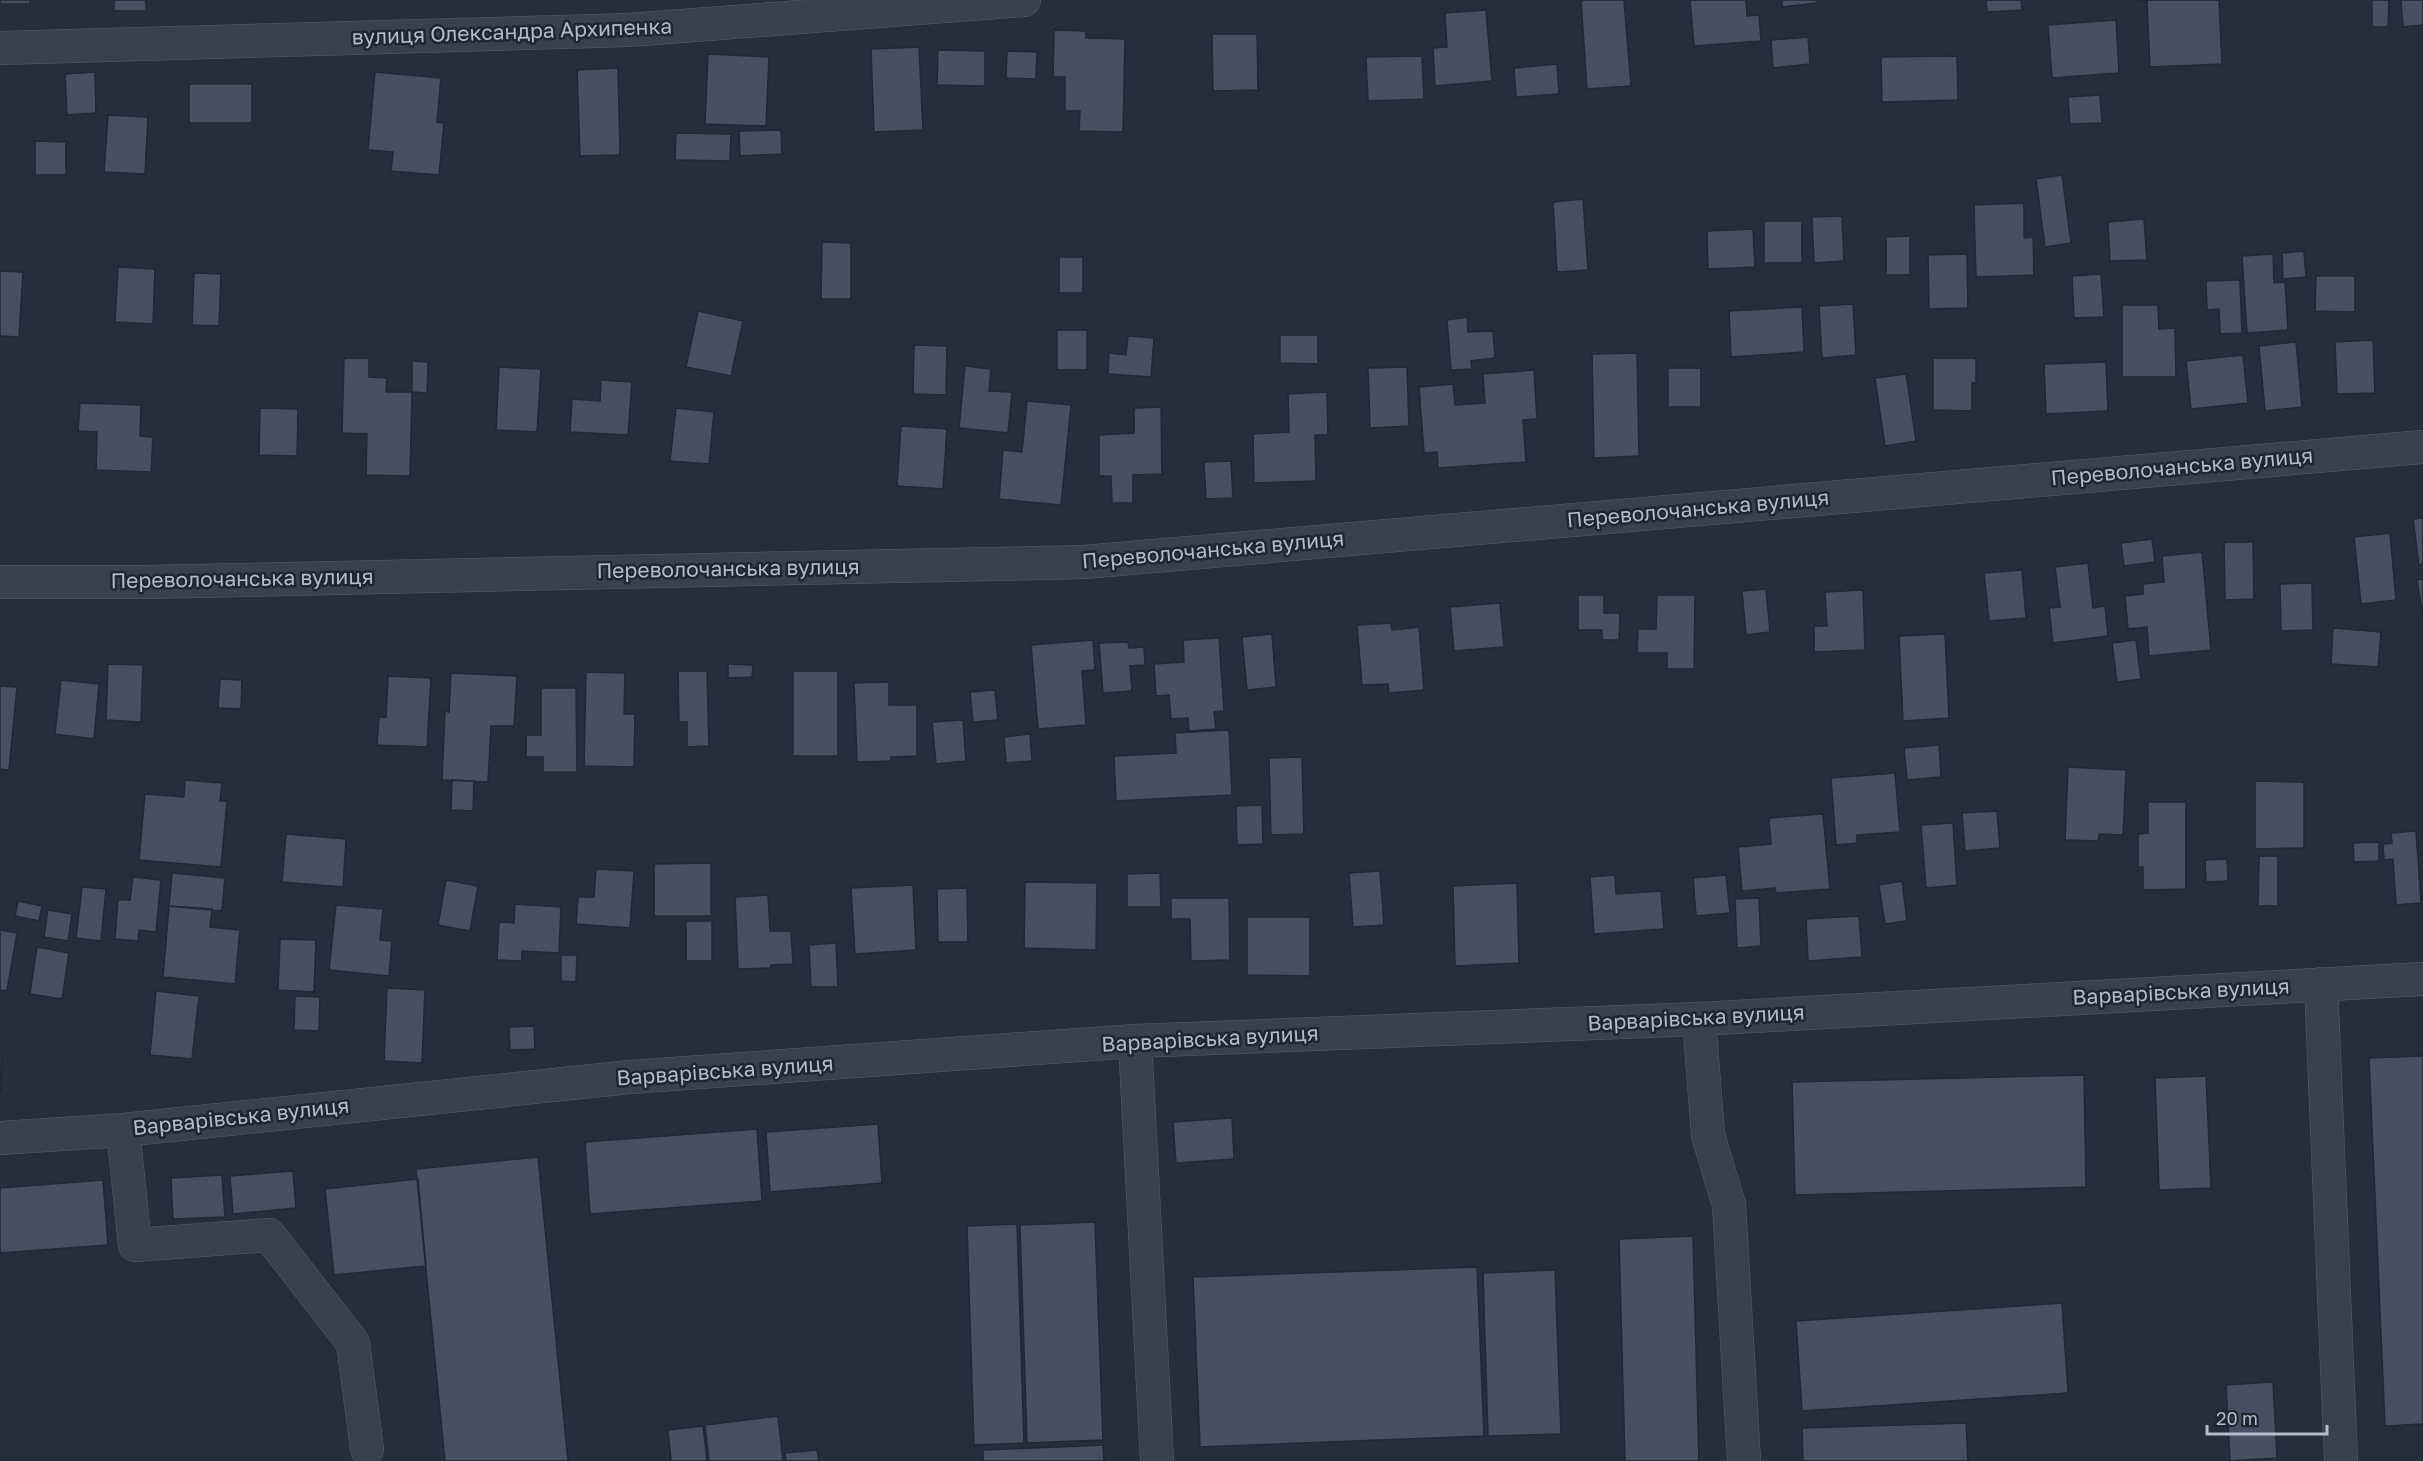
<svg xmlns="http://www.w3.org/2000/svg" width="2423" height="1461" viewBox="0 0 2423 1461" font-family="'Golos Text',sans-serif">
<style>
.building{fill:#455162;stroke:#1f2835;stroke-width:1.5}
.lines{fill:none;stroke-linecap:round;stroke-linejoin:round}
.minor-casing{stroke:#565f6c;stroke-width:34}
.minor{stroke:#38414e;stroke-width:33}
.labels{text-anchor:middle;stroke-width:5;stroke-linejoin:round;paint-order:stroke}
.street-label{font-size:21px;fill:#b4bcc9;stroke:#1d2633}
</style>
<rect width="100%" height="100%" fill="#242f3e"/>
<path class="building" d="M0,0H30V4H0Z
M114,0H146V11H114Z
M1581,0H1624L1631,86L1587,89Z
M1690,0H1746L1747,16L1759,15L1761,41L1694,46Z
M1782,0H1817V3L1782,7Z
M1986,0H2021L2022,10L1987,12Z
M2135,0H2219L2222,64L2150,67L2147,1Z
M2372,0H2389L2388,27H2372Z
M2401,0H2423V25L2403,27Z
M1486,10L1492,81L1435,86L1433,48L1447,47L1445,13Z
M2116,20L2119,73L2052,78L2048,25Z
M1054,30L1086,31V38L1125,39L1123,132L1079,131L1080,111H1065V77H1053Z
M1212,34H1257L1258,90L1213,91Z
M1808,37L1810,64L1773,68L1771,40Z
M919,47L923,130L874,132L871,49Z
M938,50L985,51V86L937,85Z
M1007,51L1037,52L1036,79L1006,78Z
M708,54L769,57L766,126L705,124Z
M1422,56L1424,99L1368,101L1366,57Z
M1957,56L1958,100L1882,102L1881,57Z
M1557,64L1559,94L1516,97L1514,68Z
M618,68L620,155L580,156L577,70Z
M95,72L96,113L67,115L65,74Z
M375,72L441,78L437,122L444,123L439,175L391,171L393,152L368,150Z
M189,84H252V123H189Z
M2100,95L2102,123L2070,124L2068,97Z
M108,115L148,117L145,174L104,172Z
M781,130L782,154L740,156L739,131Z
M676,133L731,134L730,161L675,160Z
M35,141L66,142V175H35Z
M2062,175L2071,243L2045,247L2036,179Z
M1583,199L1588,270L1557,272L1553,202Z
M2024,203V238L2033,237L2034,275L1976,277L1974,205Z
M1842,216L1844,261L1814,263L1812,217Z
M2144,219L2147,260L2110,261L2108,222Z
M1764,221H1802V263H1764Z
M1753,229L1755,267L1708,269L1707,231Z
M1910,236V275H1886V237Z
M822,242L851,243V299H821Z
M2304,251L2306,277L2283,279L2282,253Z
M1967,254L1968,308L1929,309L1928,255Z
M2273,254L2274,283L2285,282L2288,330L2247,333L2242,256Z
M1059,257H1083V293H1059Z
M118,267L155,269L153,324L115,322Z
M0,271L23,272L19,337L0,336Z
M194,273L221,274L219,326L192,325Z
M2101,274L2104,317L2074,318L2072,276Z
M2316,276H2355V312L2315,311Z
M2240,280L2242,333L2220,334L2219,309L2207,310L2206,281Z
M1853,304L1856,355L1822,358L1819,306Z
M2122,305H2158L2159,329L2175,328L2176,377H2122Z
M1802,307L1804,352L1731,357L1729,311Z
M698,311L743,321L731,376L686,367Z
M1467,317L1468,332L1493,331L1495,358L1471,361L1472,369L1451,370L1447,320Z
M1057,330H1087V370H1057Z
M1280,335H1318V364L1280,363Z
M1128,336L1154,338L1151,377L1108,374L1109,353L1126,355Z
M2373,340L2375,393L2337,394L2335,342Z
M2296,342L2302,407L2265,411L2259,346Z
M914,345L947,346L946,395L913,394Z
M1637,353L1639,456L1594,458L1592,354Z
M2243,355L2248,403L2191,409L2186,361Z
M344,358H369V377L387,378L386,392H412L410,476L366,475L367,434L342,433Z
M1933,358H1976V383H1972V411L1933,410Z
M412,361L428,362L427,393L412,392Z
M2106,362L2108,411L2046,414L2044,364Z
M965,366L991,369L989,391L1012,392L1008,433L959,428Z
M499,367L541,369L537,432L496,430Z
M1407,367L1409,426L1370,428L1368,368Z
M1668,368H1701V407H1668Z
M1534,370L1537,419L1523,420L1526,462L1438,468L1437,452L1424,453L1419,387L1453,384L1455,405L1485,403L1483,374Z
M1906,374L1916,441L1885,446L1875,378Z
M601,380L632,382L628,435L570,432L572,399L600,401Z
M1327,392L1328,435H1315L1316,481L1254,483L1253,434L1289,432L1288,394Z
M1027,401L1071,405L1061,505L999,499L1003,450L1022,452Z
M80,403L141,405L140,436L153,437L151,472L96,470L97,432L78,431Z
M1161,407L1162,474L1133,475V503H1112L1111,476H1099V435L1134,433V408Z
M260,408L298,409L297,456L259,455Z
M676,408L714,412L709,464L670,461Z
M901,426L947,429L943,489L897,486Z
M1231,461L1233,498L1206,499L1204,462Z
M2423,518V564L2419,565L2413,519Z
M2390,533L2396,600L2361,604L2354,537Z
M2152,539L2155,562L2124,566L2121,543Z
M2224,542H2253L2254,599L2225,600Z
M2202,552L2211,650L2149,656L2147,627L2128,629L2125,596L2143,594V584L2164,582L2162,556Z
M2088,563L2093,608L2105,606L2108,636L2053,643L2049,608L2060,607L2055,567Z
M2022,570L2026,618L1989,621L1984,573Z
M2423,579V617L2417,580Z
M2312,583L2313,630L2281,631L2280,584Z
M1766,589L1770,632L1746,635L1742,591Z
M1863,590L1865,650L1814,652V626H1827L1825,592Z
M1578,595H1604V613H1620L1619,640H1602V630H1578Z
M1657,595H1695L1694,669H1667V653H1637L1638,629H1656Z
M1500,603L1504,647L1454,651L1450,607Z
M1391,623L1392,630L1419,627L1424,690L1389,693L1388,684L1362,685L1357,625Z
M2333,628L2381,632L2378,667L2331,664Z
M1272,634L1276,687L1247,690L1242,637Z
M1945,634L1949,718L1903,721L1899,636Z
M1219,638L1224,711L1214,712L1216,729L1189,731L1188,718L1171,719L1169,695L1156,696L1154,664L1184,662L1183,640Z
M1093,640L1095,670L1082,671L1086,725L1038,729L1031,645Z
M2136,640L2141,679L2117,682L2112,643Z
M1128,642L1129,648L1144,647L1145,665L1130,666L1132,691L1103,693L1099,643Z
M108,664L143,665L141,722L106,720Z
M728,664L753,665L752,677L728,678Z
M678,671H707L709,746L687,747V722H679Z
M793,671H838V756H793Z
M586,672L625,673L624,714H635L634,767L584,766Z
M451,673L517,676L514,726H491L488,782L442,780L445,711L449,712Z
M388,676L431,678L427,747L377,745L379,717H386Z
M220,679L242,680L241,709L218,708Z
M61,680L99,684L94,739L55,734Z
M889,682V705H917V756L891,757V761L857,762L854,683Z
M0,686L17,687L9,770L0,769Z
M541,688H576L577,772H543V757H526V735H541Z
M995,690L998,720L973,722L970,692Z
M963,720L966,761L936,764L932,722Z
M1229,730L1232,795L1116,801L1114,756L1176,753L1175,733Z
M1030,734L1032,761L1006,763L1004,737Z
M1939,745L1941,777L1907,780L1904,748Z
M1302,757L1304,834L1271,835L1269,758Z
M2068,767L2126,770L2123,835L2099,834L2098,841L2065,840Z
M1895,773L1900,832L1857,835V843L1836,845L1831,778Z
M185,780L222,783L220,801H227L221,867L139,860L145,794L184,797Z
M452,780L474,781L473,811L451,810Z
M2255,781L2304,782V848L2255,849Z
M2148,802H2186V889L2143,890V867H2138V834L2148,833Z
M1262,805L1263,844L1237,845L1236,806Z
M1997,811L2000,848L1965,851L1962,813Z
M1823,814L1830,889L1776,893L1775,888L1742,891L1738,847L1771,844L1769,818Z
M1953,823L1957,885L1926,888L1921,825Z
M2416,831L2421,903L2396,905L2393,859L2384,860L2383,844L2392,843L2391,833Z
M286,834L346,839L343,887L282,882Z
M2379,842V861L2354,862L2353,843Z
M2259,856H2278V906H2258Z
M2227,859L2228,881L2206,882L2205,860Z
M711,863V916H654V864Z
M596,869L634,871L630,928L576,924L578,897H594Z
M1380,871L1384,925L1353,927L1349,873Z
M172,873L225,878L222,911L169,906Z
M1160,873L1161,907H1127V874Z
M1615,875L1616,894L1661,891L1664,929L1594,934L1590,877Z
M1726,875L1730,913L1696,916L1693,878Z
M133,877L161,880L156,932L139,930L138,941L115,939L118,900H130Z
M446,880L478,886L470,931L438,925Z
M1902,881L1907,921L1885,924L1879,885Z
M1025,882L1097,883L1096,950L1024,948Z
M1517,883L1519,963L1455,966L1453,886Z
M913,885L916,950L855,954L851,888Z
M82,887L106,889L101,941L76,938Z
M967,888L968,942H938L937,889Z
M768,895L770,931H791L793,964L771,965L770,968L738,969L735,897Z
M1171,898H1229L1230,960L1191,961L1190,919H1171Z
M1759,898L1761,946L1737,948L1735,899Z
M18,901L42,906L39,921L15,916Z
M515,904L561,907L559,953L522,951V961L497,960L499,922L514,923Z
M336,905L383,909L380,940L392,941L389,976L329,970Z
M169,906L212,909L210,927L240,930L235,984L163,977Z
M48,910L72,914L68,941L44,937Z
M1859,916L1862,957L1808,961L1806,919Z
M1247,917H1310V976L1247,975Z
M686,921H712V961H686Z
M0,930L17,933L7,991L0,990Z
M280,939L316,940L314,992L278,990Z
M836,943L838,987H811L809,945Z
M37,947L69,953L62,999L30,994Z
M561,955H577L576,982L561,981Z
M387,988L425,990L422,1063L384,1061Z
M156,991L199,996L192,1059L150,1055Z
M295,996L320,997L319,1031L294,1030Z
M534,1026L535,1049L510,1050L509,1027Z
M0,1056H2L1,1092H0Z
M2423,1056V1424L2385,1426L2369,1058Z
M2084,1075L2086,1187L1795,1195L1792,1082Z
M2206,1076L2211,1188L2159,1190L2155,1078Z
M1232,1118L1234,1159L1176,1163L1173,1122Z
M878,1124L882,1183L770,1192L766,1132Z
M757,1129L762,1201L590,1214L585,1142Z
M538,1157L568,1461H445L416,1169Z
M293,1171L296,1208L233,1214L230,1176Z
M222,1175L225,1217L173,1219L171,1178Z
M418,1179L426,1266L334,1275L325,1189Z
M103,1180L108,1245L0,1253V1188Z
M1095,1222L1103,1440L1027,1443L1020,1225Z
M1017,1224L1024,1443L974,1445L967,1226Z
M1693,1236L1699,1461H1625L1619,1239Z
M1477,1267L1484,1436L1200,1447L1193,1277Z
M1555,1270L1561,1434L1488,1436L1483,1273Z
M2062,1303L2068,1393L1802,1411L1796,1321Z
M2273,1382L2277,1458L2230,1461L2226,1385Z
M778,1416L783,1461H709L705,1425Z
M1966,1423L1968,1461H1803L1802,1428Z
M703,1426L707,1461H671L668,1430Z
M1103,1445L1104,1461H983V1450Z
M817,1450L819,1461H786L785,1453Z"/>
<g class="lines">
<g class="minor-casing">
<path id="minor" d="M0,48L629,30L1024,0
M0,582H145L1084,562L2423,447
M2321,984L2341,1461
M1699,1019L1708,1135L1729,1205L1744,1461
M1135,1041L1157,1461
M123,1130L135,1245L269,1235L353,1343L367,1449
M0,1138L123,1130L630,1077L1135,1041L1699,1019L2423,979"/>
</g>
<use href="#minor" class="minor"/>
</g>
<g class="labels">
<g class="street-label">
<text transform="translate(512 32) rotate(-2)" y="7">вулиця Олександра Архипенка</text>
<text transform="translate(2182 467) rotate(-5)" y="7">Переволочанська вулиця</text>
<text transform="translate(1698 509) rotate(-5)" y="7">Переволочанська вулиця</text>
<text transform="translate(1213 550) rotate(-5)" y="7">Переволочанська вулиця</text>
<text transform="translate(728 569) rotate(-1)" y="7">Переволочанська вулиця</text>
<text transform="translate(242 579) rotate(-1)" y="7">Переволочанська вулиця</text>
<text transform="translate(2181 992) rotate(-3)" y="7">Варварівська вулиця</text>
<text transform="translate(1696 1018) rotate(-3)" y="7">Варварівська вулиця</text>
<text transform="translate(1210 1039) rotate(-3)" y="7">Варварівська вулиця</text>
<text transform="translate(725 1071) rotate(-4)" y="7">Варварівська вулиця</text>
<text transform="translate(241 1117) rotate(-6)" y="7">Варварівська вулиця</text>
</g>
</g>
<path d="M2207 1425v9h120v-9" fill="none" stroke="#b4bcc9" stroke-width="3"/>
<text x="2216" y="1425" font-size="18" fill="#b4bcc9" stroke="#1d2633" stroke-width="4.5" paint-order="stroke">20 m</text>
</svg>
